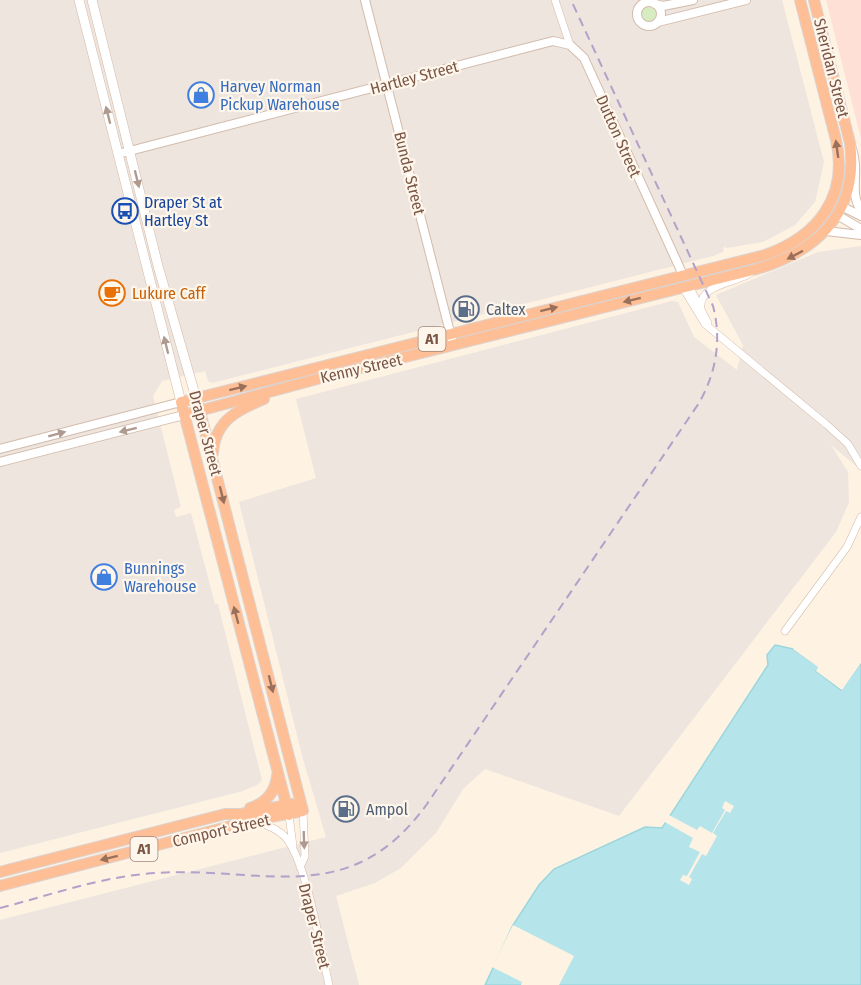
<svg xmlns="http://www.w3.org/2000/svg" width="861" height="985" viewBox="0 0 861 985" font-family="'Fira Sans Condensed',sans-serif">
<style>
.commercial{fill:#ffe0d6}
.industrial{fill:#ede5de}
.green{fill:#d5edc0}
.water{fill:#b5e5ea;stroke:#9bd6dd;stroke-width:1.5}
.pier{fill:#fef2e3}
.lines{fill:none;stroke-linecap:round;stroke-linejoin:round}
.minor-casing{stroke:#d3bbab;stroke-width:8}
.tertiary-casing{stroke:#d3bbab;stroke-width:10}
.secondary-casing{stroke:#d6baa8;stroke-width:10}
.trunk-casing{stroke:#dcd3cf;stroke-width:12}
.minor{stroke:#fff;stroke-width:7}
.tertiary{stroke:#fff;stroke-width:8}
.secondary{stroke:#fff;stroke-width:9}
.trunk{stroke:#ffbf96;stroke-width:10}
.rail{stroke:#b4a0c9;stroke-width:2;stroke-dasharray:9 6;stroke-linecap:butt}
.oneway{fill:#af9a90}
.oneway2{fill:#9a705a}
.labels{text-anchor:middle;stroke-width:4.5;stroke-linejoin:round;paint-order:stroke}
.shield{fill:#fff6eb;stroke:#a18678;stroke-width:1.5}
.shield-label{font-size:15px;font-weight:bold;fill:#795646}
.street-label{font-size:16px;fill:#795646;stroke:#fff6eb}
.shop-label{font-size:16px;fill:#366cbe;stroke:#fff6eb;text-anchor:start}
.transit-label{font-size:16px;fill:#164399;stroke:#fff6eb;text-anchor:start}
.food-label{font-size:16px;fill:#c56008;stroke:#fff6eb;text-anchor:start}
.service-label{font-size:16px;fill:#4e5e75;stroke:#fff6eb;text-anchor:start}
</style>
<rect width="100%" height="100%" fill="#fef2e3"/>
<path class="commercial" d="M826,0H861V138Z"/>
<path class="industrial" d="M0,0H782L824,162L815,202L795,225L763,242L726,248L724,245L723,252L713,256L212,383L208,381L205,371L162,381L153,396L181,507L174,510L176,517L191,513L215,604H218L262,780L257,785L243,791L0,853Z
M861,246V470L831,445L848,472L849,502L836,532L619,816L485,769L463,789L436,833L401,868L375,883L336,896L359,985H0V920L326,837L303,759L239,502L316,478L296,399L672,301L678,302L694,337L737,370L743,345L716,295L818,252Z"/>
<path class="green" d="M642 14a7 7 0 1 1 14 0a7 7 0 1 1-14 0Z"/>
<path class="water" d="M775,645L793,649L819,667L816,671L841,690L861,663V985H485L513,925L539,885L554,869L645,827L662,828L768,665L767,655Z"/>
<path class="pier" d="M794,647L821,665L820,670L841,686L861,660V663L842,690L816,671L818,667L793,649Z
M725,801L734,806L730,813L726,811L713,833L717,836L706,856L702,854L689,877L692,879L689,885L680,880L683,875L687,876L700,852L689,847L693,838L663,821L667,814L697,830L700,826L712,833L725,810L722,808Z
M513,925L574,956L559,985H521L522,982L492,967Z"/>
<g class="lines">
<g class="minor-casing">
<path id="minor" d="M555,0L570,45
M689,286L708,323
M683,288L705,324L827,425L848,444L861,466
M701,309C698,283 737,284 752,272
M785,631L847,547L861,517
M289,815L293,846
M254,820C266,825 282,830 289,842C309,874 320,947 329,985
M300,867L305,856L303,811"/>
</g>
<g class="tertiary-casing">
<path id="tertiary" d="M365,0L452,340
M637 14a12 12 0 1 1 24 0a12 12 0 1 1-24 0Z
M655,4L663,6L693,0
M658,22L746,0
M851,146C861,171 848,192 861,210
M118,154L553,41L570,45L584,58L683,275
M841,206L861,216
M837,215L861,229
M826,231L861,235
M0,449L181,402
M0,462L184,415"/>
</g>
<g class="secondary-casing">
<path id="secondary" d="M79,0L181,402
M92,0L158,266L196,398"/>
</g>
<g class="trunk-casing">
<path id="trunk" d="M184,415L321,378L757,269C818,251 859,212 850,143L814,0
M213,453C215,420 238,410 264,399
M250,808C266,803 275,793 277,776
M289,815L181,402L765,255C817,237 849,197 836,140L800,0
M0,872L225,814H241L292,804
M0,886L254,820L303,811L198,404"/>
</g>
<use href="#minor" class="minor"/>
<use href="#tertiary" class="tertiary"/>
<use href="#secondary" class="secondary"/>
<use href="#trunk" class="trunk"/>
<path class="rail" d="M0,908C51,895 103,876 156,873C264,866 350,911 427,804L699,403C716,373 722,340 713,306L571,0"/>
</g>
<defs><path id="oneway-solid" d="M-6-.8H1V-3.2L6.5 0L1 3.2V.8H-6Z" transform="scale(1.5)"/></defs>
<g class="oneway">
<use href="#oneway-solid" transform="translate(108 115) rotate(-104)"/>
<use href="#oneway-solid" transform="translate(137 179) rotate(76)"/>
<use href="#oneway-solid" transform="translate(166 345) rotate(-104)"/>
<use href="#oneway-solid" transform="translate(128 430) rotate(166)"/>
<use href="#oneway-solid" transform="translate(57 434) rotate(-15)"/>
<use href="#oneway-solid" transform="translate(304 840) rotate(88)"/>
</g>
<g class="oneway2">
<use href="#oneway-solid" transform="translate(837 149) rotate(-98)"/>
<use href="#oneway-solid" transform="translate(795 255) rotate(152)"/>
<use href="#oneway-solid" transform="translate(632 300) rotate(166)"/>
<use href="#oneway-solid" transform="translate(549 309) rotate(-14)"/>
<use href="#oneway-solid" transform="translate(238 388) rotate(-14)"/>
<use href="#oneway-solid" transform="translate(222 495) rotate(76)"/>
<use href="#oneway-solid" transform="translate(236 615) rotate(-105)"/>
<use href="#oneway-solid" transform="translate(271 684) rotate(76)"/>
<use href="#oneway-solid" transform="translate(109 858) rotate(166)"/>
</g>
<defs>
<g id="shop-ring" transform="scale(1.35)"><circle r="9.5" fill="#fff6eb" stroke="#3f7fe0" stroke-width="1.5"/><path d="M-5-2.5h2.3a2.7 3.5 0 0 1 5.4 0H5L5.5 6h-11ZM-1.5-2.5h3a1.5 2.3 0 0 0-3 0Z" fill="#3f7fe0"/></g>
<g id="bus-ring" transform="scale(1.35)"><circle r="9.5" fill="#fff6eb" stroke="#1a4fb4" stroke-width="1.5"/><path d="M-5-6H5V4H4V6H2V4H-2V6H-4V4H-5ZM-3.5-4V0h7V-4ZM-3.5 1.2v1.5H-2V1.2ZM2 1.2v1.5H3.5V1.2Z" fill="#1a4fb4"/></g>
<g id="cafe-ring" transform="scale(1.35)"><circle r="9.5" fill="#fff6eb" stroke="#e8710a" stroke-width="1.5"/><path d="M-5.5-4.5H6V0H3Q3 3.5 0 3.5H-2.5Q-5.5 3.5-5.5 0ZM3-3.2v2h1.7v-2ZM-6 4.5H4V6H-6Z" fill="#e8710a"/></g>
<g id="fuel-ring" transform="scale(1.35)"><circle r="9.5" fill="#fff6eb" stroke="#5c6f8a" stroke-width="1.5"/><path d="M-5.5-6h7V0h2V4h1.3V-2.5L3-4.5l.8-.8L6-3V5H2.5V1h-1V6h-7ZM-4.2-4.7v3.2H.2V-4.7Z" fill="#5c6f8a"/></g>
</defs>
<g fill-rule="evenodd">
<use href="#shop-ring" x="201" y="95"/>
<use href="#bus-ring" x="125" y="211"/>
<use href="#cafe-ring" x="112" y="293"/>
<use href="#fuel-ring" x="466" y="309"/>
<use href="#shop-ring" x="104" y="577"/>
<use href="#fuel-ring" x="346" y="809"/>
</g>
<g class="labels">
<g class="shield">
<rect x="418.5" y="327" width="27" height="24" rx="4.5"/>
<rect x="130.5" y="837" width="27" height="24" rx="4.5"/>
</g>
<g class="shield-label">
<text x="432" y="344">A1</text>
<text x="144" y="854">A1</text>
</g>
<g class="street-label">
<text transform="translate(832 68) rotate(76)" y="6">Sheridan Street</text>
<text transform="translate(414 77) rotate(-15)" y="6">Hartley Street</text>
<text transform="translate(619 136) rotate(66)" y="6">Dutton Street</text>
<text transform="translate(410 173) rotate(76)" y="6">Bunda Street</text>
<text transform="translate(361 368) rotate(-13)" y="6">Kenny Street</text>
<text transform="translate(206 433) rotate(75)" y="6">Draper Street</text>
<text transform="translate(221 830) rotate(-13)" y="6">Comport Street</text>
<text transform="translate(315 926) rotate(76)" y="6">Draper Street</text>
</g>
<g class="shop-label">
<text x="220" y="92">Harvey Norman<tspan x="220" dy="18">Pickup Warehouse</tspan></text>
<text x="124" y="574">Bunnings<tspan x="124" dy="18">Warehouse</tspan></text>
</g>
<g class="transit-label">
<text x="144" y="208">Draper St at<tspan x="144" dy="18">Hartley St</tspan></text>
</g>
<g class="food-label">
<text x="132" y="299">Lukure Caff</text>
</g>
<g class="service-label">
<text x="486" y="315">Caltex</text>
<text x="366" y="815">Ampol</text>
</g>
</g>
</svg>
